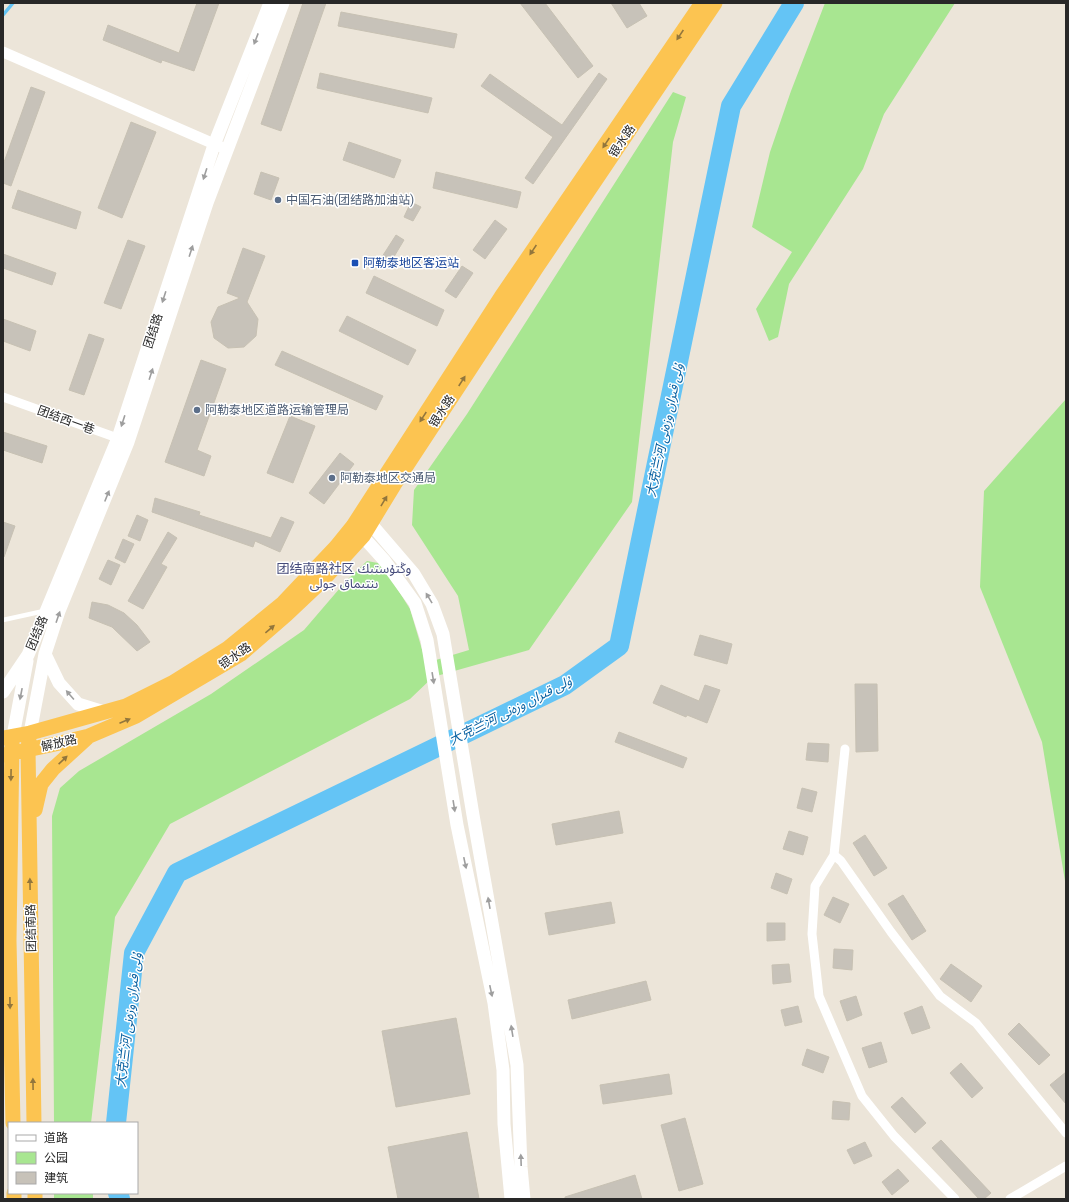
<svg xmlns="http://www.w3.org/2000/svg" width="1069" height="1202" viewBox="0 0 1069 1202" font-family="Roboto,'Noto Sans Arabic','Noto Sans SC',sans-serif">
<style>
.green{fill:#a8e691}
.lines{fill:none;stroke-linecap:round;stroke-linejoin:round}
.stream{stroke:#64c4f5;stroke-width:3.5}
.river{stroke:#64c4f5;stroke-width:20}
.building{fill:#c7c2b9;stroke:#c7c1b3}
.service{stroke:#fff;stroke-width:4.5}
.minor{stroke:#fff;stroke-width:9}
.tertiary{stroke:#fff;stroke-width:11}
.secondary{stroke:#fff;stroke-width:13}
.trunk{stroke:#fcc451;stroke-width:15}
.oneway{fill:#92763c}
.oneway2{fill:#9e9e9e}
.service-dot{fill:#5c6f8a;stroke:#fff;stroke-width:1.5}
.transit-dot{fill:#1a4fb4;stroke:#fff;stroke-width:1.5}
.labels{text-anchor:middle;stroke-width:3;stroke-linejoin:round;paint-order:stroke}
.street-label{font-size:12px;fill:#282828;stroke:#fff}
.service-label{font-size:12px;fill:#4e5e75;stroke:#fff;text-anchor:start}
.transit-label{font-size:12px;fill:#164399;stroke:#fff;text-anchor:start}
.water-label{font-size:13px;font-style:italic;fill:#055fa0;stroke:#fff}
.neighbourhood-label{font-size:13px;fill:#464c7b;stroke:#fff}
</style>
<rect width="100%" height="100%" fill="#ece5d9"/>
<path class="green" d="M825,3H955L884,114L863,169L789,284L778,337L769,341L756,309L792,252L752,227L770,152L791,91Z
M673,92L686,97L673,142L632,502L529,650L433,677L410,699L170,824L115,917L91,1123H54L52,816L60,788L79,771L211,694L304,630L346,581L367,561L378,563L393,582L410,609L426,663L469,650L458,596L412,525L414,490L467,414Z
M1066,399V887L1042,742L980,587L984,491Z
M54,1193H93V1199H54Z"/>
<g class="lines">
<path class="stream" d="M3,15L13,3"/>
<path class="river" d="M116,1123L134,953L177,873L565,685L619,646L731,106L794,3
M118,1193L120,1199"/>
</g>
<path class="building" d="M197,3H219L194,71L162,60L161,63L103,40L108,25L179,53Z
M303,3H326L281,131L261,124Z
M520,3H545L593,66L578,78Z
M611,3H639L647,16L627,28Z
M341,12L457,34L454,48L338,26Z
M320,73L432,98L428,113L317,88Z
M599,73L607,79L533,184L525,178L553,137L481,86L490,74L562,125Z
M31,87L45,92L11,186L3,183V165Z
M131,122L156,132L122,218L98,208Z
M349,142L401,160L394,178L343,160Z
M261,172L279,178L271,200L254,194Z
M436,172L521,192L517,208L433,188Z
M18,190L81,212L76,229L12,208Z
M411,202L421,207L413,221L404,217Z
M495,220L507,229L485,259L473,250Z
M396,235L404,240L389,265L380,260Z
M128,240L145,246L121,309L104,303Z
M243,248L265,256L247,302L258,319L256,336L244,347L228,348L214,338L211,322L218,307L240,298L227,293Z
M3,254L56,273L52,285L3,268Z
M462,266L473,273L456,298L445,291Z
M374,276L444,310L437,326L366,293Z
M347,316L416,350L408,365L339,331Z
M3,319L36,331L30,351L3,341Z
M89,334L104,339L84,395L69,390Z
M282,351L383,396L376,410L275,365Z
M201,360L226,369L197,450L211,456L204,476L165,462Z
M290,416L315,426L293,483L267,473Z
M3,432L47,446L42,463L3,450Z
M340,453L354,464L324,504L309,493Z
M155,498L200,512L199,515L271,538L281,517L294,522L280,552L255,541L253,547L152,512Z
M137,515L148,520L140,541L128,536Z
M3,522L15,526L4,557H3Z
M168,532L177,538L161,564L167,567L143,609L128,601Z
M123,539L134,544L125,563L115,558Z
M108,560L120,565L111,585L99,579Z
M92,602L108,605L124,613L137,625L150,642L137,651L112,627L89,618Z
M700,635L732,644L727,664L694,655Z
M855,684H877L878,751L856,752Z
M661,685L699,701L705,685L720,690L707,723L687,715L686,717L653,703Z
M619,732L687,758L683,768L615,742Z
M808,743L829,744L828,762L806,760Z
M802,788L817,792L812,812L797,808Z
M619,811L623,833L556,845L552,824Z
M789,831L808,837L803,855L783,849Z
M865,835L887,868L874,876L853,843Z
M776,873L792,879L787,894L771,888Z
M903,895L926,931L912,940L888,904Z
M833,897L849,904L840,923L824,915Z
M611,902L615,923L549,935L545,913Z
M767,923H785V940L767,941Z
M834,949L853,950L852,970L833,968Z
M789,964L791,982L773,984L772,965Z
M951,964L982,986L971,1002L940,979Z
M646,981L651,1000L572,1019L568,1000Z
M856,996L862,1015L847,1021L840,1001Z
M798,1006L802,1022L785,1026L781,1010Z
M922,1006L930,1028L912,1034L904,1013Z
M456,1018L470,1094L396,1107L382,1031Z
M1019,1023L1050,1055L1039,1065L1008,1034Z
M881,1042L887,1062L869,1068L862,1048Z
M807,1049L829,1057L823,1073L802,1065Z
M961,1063L983,1088L972,1098L950,1073Z
M1066,1072V1104L1050,1085Z
M669,1074L672,1094L603,1104L600,1085Z
M902,1097L926,1123L915,1133L891,1107Z
M833,1101L850,1103L849,1120L832,1119Z
M685,1118L703,1184L679,1191L661,1125Z
M467,1132L479,1199H398L388,1147Z
M941,1140L991,1193L984,1199H979L932,1148Z
M865,1142L872,1156L854,1164L847,1150Z
M898,1169L909,1181L892,1195L882,1182Z
M635,1175L642,1199H565V1197Z"/>
<g class="lines">
<path class="service" d="M3,620L44,611"/>
<path class="minor" d="M3,397L123,440
M845,749L834,855L841,861L891,932L940,996L976,1023L1066,1133
M834,855L815,886L812,934L819,996L862,1096L894,1136L955,1199
M1010,1199L1066,1166"/>
<path class="tertiary" d="M3,52L221,147"/>
<path class="secondary" d="M365,517L414,574L432,604L443,634L473,815L517,1065L521,1167L524,1199
M356,529L384,560L415,603L427,640L457,825L494,1003L503,1070L504,1124L511,1199
M45,654L59,683L78,704L104,712
M3,692L28,655L118,438L214,145L270,3
M30,733L45,654L59,611L128,442L207,203L283,3
M13,736L27,661"/>
<path class="trunk" d="M3,738L30,733L126,706L172,683L228,648L283,603L336,547L353,526L501,297L702,3
M29,740L28,749L34,1123
M12,743L9,941L13,1123
M3,755L60,743L89,736L136,716L241,654L287,614L323,580L363,536L394,485L537,267L715,3
M35,810L41,784L53,769L87,738
M14,1193V1199
M35,1193V1199"/>
</g>
<defs><path id="oneway-solid" d="M-6-.8H1V-3.2L6.5 0L1 3.2V.8H-6Z"/></defs>
<g class="oneway">
<use href="#oneway-solid" transform="translate(680 35) rotate(124)"/>
<use href="#oneway-solid" transform="translate(606 143) rotate(124)"/>
<use href="#oneway-solid" transform="translate(533 250) rotate(124)"/>
<use href="#oneway-solid" transform="translate(462 381) rotate(-57)"/>
<use href="#oneway-solid" transform="translate(423 417) rotate(123)"/>
<use href="#oneway-solid" transform="translate(384 501) rotate(-59)"/>
<use href="#oneway-solid" transform="translate(270 629) rotate(-40)"/>
<use href="#oneway-solid" transform="translate(125 721) rotate(-23)"/>
<use href="#oneway-solid" transform="translate(63 760) rotate(-43)"/>
<use href="#oneway-solid" transform="translate(11 775) rotate(91)"/>
<use href="#oneway-solid" transform="translate(30 884) rotate(-91)"/>
<use href="#oneway-solid" transform="translate(10 1003) rotate(89)"/>
<use href="#oneway-solid" transform="translate(33 1084) rotate(-91)"/>
</g>
<g class="oneway2">
<use href="#oneway-solid" transform="translate(256 39) rotate(111)"/>
<use href="#oneway-solid" transform="translate(205 174) rotate(108)"/>
<use href="#oneway-solid" transform="translate(191 251) rotate(-72)"/>
<use href="#oneway-solid" transform="translate(164 297) rotate(108)"/>
<use href="#oneway-solid" transform="translate(151 374) rotate(-72)"/>
<use href="#oneway-solid" transform="translate(123 421) rotate(108)"/>
<use href="#oneway-solid" transform="translate(107 496) rotate(-68)"/>
<use href="#oneway-solid" transform="translate(429 598) rotate(-121)"/>
<use href="#oneway-solid" transform="translate(58 617) rotate(-71)"/>
<use href="#oneway-solid" transform="translate(433 678) rotate(81)"/>
<use href="#oneway-solid" transform="translate(21 694) rotate(101)"/>
<use href="#oneway-solid" transform="translate(70 695) rotate(-131)"/>
<use href="#oneway-solid" transform="translate(454 806) rotate(81)"/>
<use href="#oneway-solid" transform="translate(465 863) rotate(78)"/>
<use href="#oneway-solid" transform="translate(489 903) rotate(-100)"/>
<use href="#oneway-solid" transform="translate(491 991) rotate(78)"/>
<use href="#oneway-solid" transform="translate(512 1031) rotate(-99)"/>
<use href="#oneway-solid" transform="translate(521 1160) rotate(-92)"/>
</g>
<g class="service-dot">
<circle cx="278" cy="200" r="4"/>
<circle cx="197" cy="410" r="4"/>
<circle cx="332" cy="478" r="4"/>
</g>
<rect class="transit-dot" x="351" y="259" width="8" height="8" rx="2"/>
<g class="labels">
<g class="street-label">
<text transform="translate(622 141) rotate(-56)" y="4">银水路</text>
<text transform="translate(153 331) rotate(-72)" y="4">团结路</text>
<text transform="translate(442 411) rotate(-57)" y="4">银水路</text>
<text transform="translate(66 420) rotate(20)" y="4">团结西一巷</text>
<text transform="translate(37 633) rotate(-67)" y="4">团结路</text>
<text transform="translate(235 656) rotate(-35)" y="4">银水路</text>
<text transform="translate(59 743) rotate(-13)" y="4">解放路</text>
<text transform="translate(31 928) rotate(-91)" y="4">团结南路</text>
</g>
<g class="service-label">
<text x="286" y="204">中国石油(团结路加油站)</text>
<text x="205" y="414">阿勒泰地区道路运输管理局</text>
<text x="340" y="482">阿勒泰地区交通局</text>
</g>
<g class="transit-label">
<text x="363" y="267">阿勒泰地区客运站</text>
</g>
<g class="water-label">
<text transform="translate(664 430) rotate(-78)" y="5">大克兰河 ۇلى قىران وزەنى</text>
<text transform="translate(510 710) rotate(-27)" y="5">大克兰河 ۇلى قىران وزەنى</text>
<text transform="translate(128 1020) rotate(-83)" y="5">大克兰河 ۇلى قىران وزەنى</text>
</g>
<g class="neighbourhood-label">
<text x="344" y="573">团结南路社区 وڭتۇستىك<tspan x="344" dy="15">ىنتىماق جولى</tspan></text>
</g>
</g>
<rect width="1069" height="1202" fill="none" stroke="#282828" stroke-width="8"/>
<rect x="8" y="1122" width="130" height="72" fill="#ffffff" stroke="#a9a9a9"/>
<rect x="16" y="1135" width="20" height="6" fill="#ffffff" stroke="#a9a9a9"/>
<text x="44" y="1142" font-size="12" fill="#282828">道路</text>
<rect x="16" y="1152" width="20" height="12" fill="#a8e691" stroke="#a9a9a9"/>
<text x="44" y="1162" font-size="12" fill="#282828">公园</text>
<rect x="16" y="1172" width="20" height="12" fill="#c7c2b9" stroke="#a9a9a9"/>
<text x="44" y="1182" font-size="12" fill="#282828">建筑</text>
</svg>
